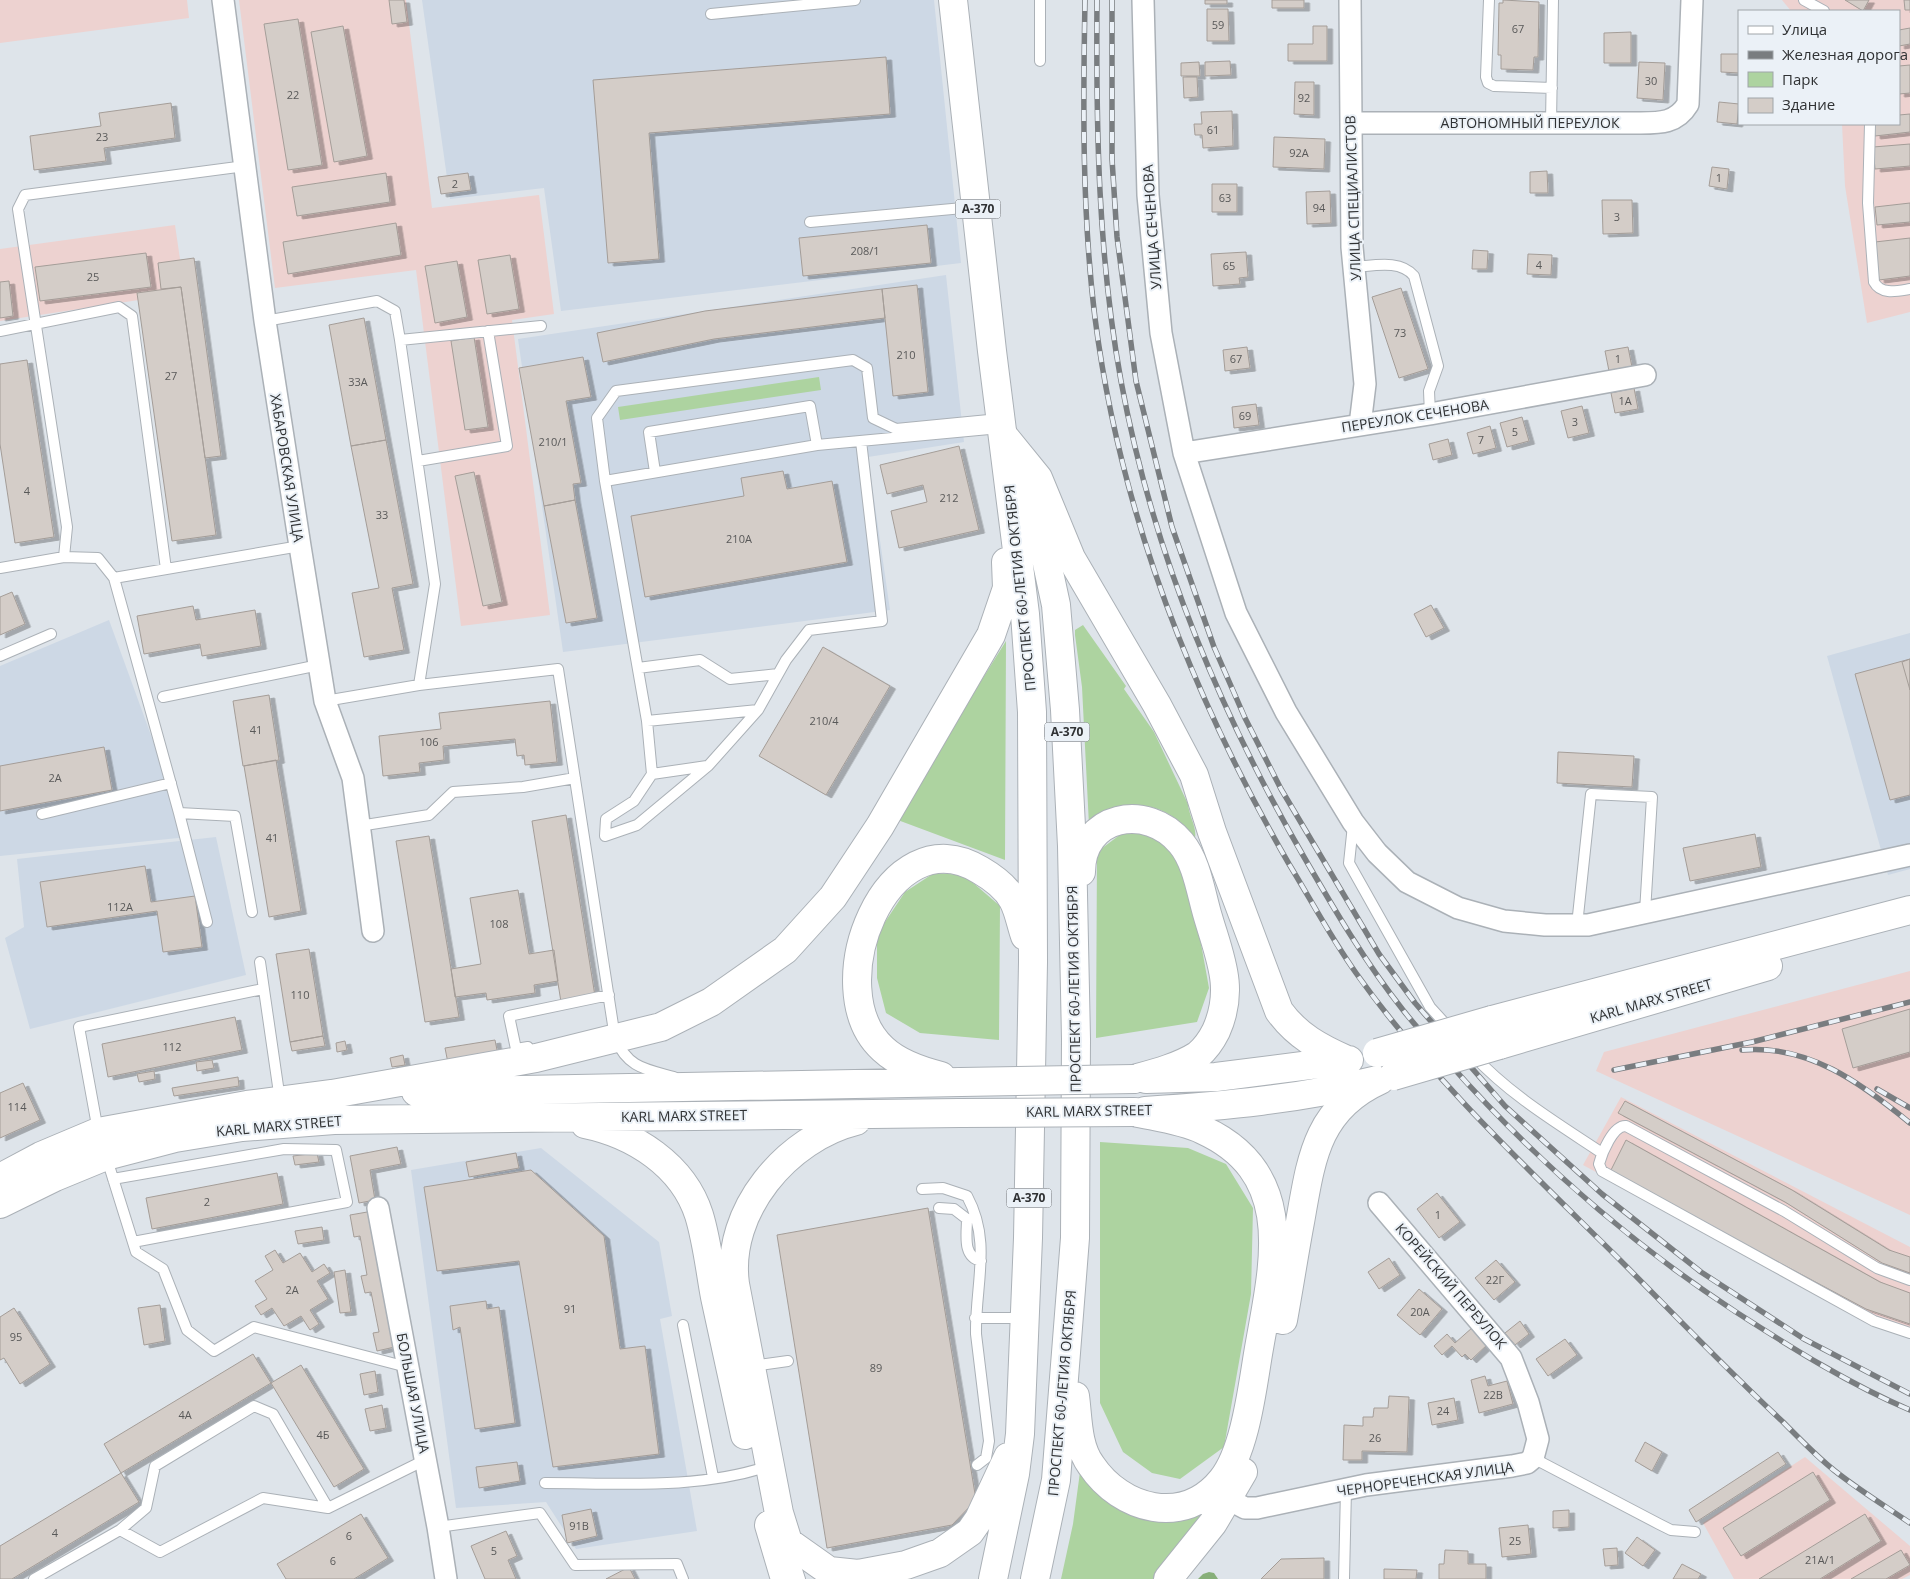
<svg xmlns="http://www.w3.org/2000/svg" width="1910" height="1579" viewBox="0 0 1910 1579" font-family="'Open Sans',sans-serif">
<style>
.built{fill:#cdd8e5}
.industrial{fill:#edd2d0}
.green{fill:#add3a0}
.forest{fill:#87af79}
.building{fill:#d4cdc8;stroke:#a49d98;filter:url(#shadow)}
.lines{fill:none;stroke-linecap:round;stroke-linejoin:round}
.service-casing{stroke:#abb1b7;stroke-width:12}
.minor-casing{stroke:#abb1b7;stroke-width:24}
.primary-casing{stroke:#abb1b7;stroke-width:30}
.trunk-casing{stroke:#abb1b7;stroke-width:30}
.service{stroke:#fff;stroke-width:10}
.minor{stroke:#fff;stroke-width:21}
.primary{stroke:#fff;stroke-width:28}
.trunk{stroke:#fff;stroke-width:28}
.rail-casing{stroke:#797d80;stroke-width:5.5}
.rail{stroke:#ebf1f7;stroke-width:4;stroke-dasharray:11;stroke-linecap:butt}
.primary-bridge-casing{stroke:#abb1b7;stroke-width:30;stroke-linecap:butt}
.trunk-bridge-casing{stroke:#abb1b7;stroke-width:30;stroke-linecap:butt}
.primary-bridge{stroke:#fff;stroke-width:28}
.trunk-bridge{stroke:#fff;stroke-width:28}
.labels{text-anchor:middle;stroke-width:4;stroke-linejoin:round;paint-order:stroke}
.number-label{font-size:11px;fill:#595959}
.shield{fill:#ebf1f7;stroke:#686b6e;stroke-width:1}
.shield-label{font-size:12px;font-weight:bold;fill:#303234}
.street-label{font-size:14px;fill:#303234;stroke:#ebf1f7}
</style>
<defs>
<filter id="shadow"><feDropShadow dx="5.5" dy="3" stdDeviation="0" flood-color="#0004"/></filter>
</defs>
<rect width="100%" height="100%" fill="#dee4ea"/>
<path class="built" d="M422,0H934L961,263L561,311L544,188L450,199Z
M946,275L964,442L868,457L890,610L563,652L518,339Z
M109,620L188,837L0,856V666Z
M1910,633V869L1888,875L1827,656Z
M216,837L246,975L30,1029L5,938L24,927L17,859Z
M541,1148L659,1242L672,1316L660,1319L697,1531L576,1549L546,1502L456,1508L411,1170Z"/>
<path class="industrial" d="M0,0H187L189,18L0,43Z
M239,0H406L432,208L539,195L554,314L512,320L550,615L461,626L416,270L275,288Z
M1782,0H1910V312L1867,323L1845,186L1842,124H1899V11H1791Z
M175,225L185,293L0,321V249Z
M1910,971V1215L1596,1071L1604,1052Z
M1621,1097L1910,1247V1336L1873,1322L1583,1165Z
M1805,1457L1910,1546V1575L1902,1579H1734L1703,1523Z"/>
<path class="green" d="M819,377L821,390L620,420L618,407Z
M1083,625L1126,686L1124,689L1154,732L1188,804C1189,816 1197,827 1195,838C1182,820 1159,804 1136,806C1121,808 1103,819 1089,825L1082,687L1075,635V630Z
M1006,641L1005,860L895,819Z
M1125,831L1152,835L1178,858L1198,927L1209,988L1197,1022L1096,1038L1097,852Z
M934,873L964,875L1000,906L999,1040L920,1033L886,1013L877,978V934L905,892Z
M1100,1142L1188,1148L1226,1164L1253,1208L1251,1294L1224,1447L1180,1479L1152,1473L1123,1452L1100,1403Z
M1080,1472L1197,1514L1204,1516L1155,1579H1061L1073,1524Z"/>
<path class="forest" d="M1209,1572L1214,1573L1218,1579H1198L1203,1574Z"/>
<path class="building" d="M389,0H404L407,22L392,24Z
M1205,0H1227V4H1205Z
M1272,0H1304V8H1272Z
M1503,0L1539,2L1538,57H1534L1533,70L1501,69V55H1498L1499,3H1503Z
M1845,0H1869L1863,11Z
M1904,0H1910V10H1905Z
M1207,9H1228L1229,41H1207Z
M298,19L322,165L288,170L264,24Z
M343,26L367,156L334,162L311,32Z
M1313,26H1327V61H1288V44H1313Z
M1910,28V44L1899,46V30Z
M1631,32V63H1604V33Z
M1721,54H1739V73L1721,72Z
M886,57L890,114L649,133L659,259L608,263L593,80Z
M1230,61L1231,75L1205,76V62Z
M1199,62L1200,76H1181V63Z
M1639,62L1665,63L1663,100L1637,98Z
M1910,65V93L1899,94V66Z
M1183,77H1197L1198,97L1184,98Z
M1295,82H1314V115L1294,114Z
M1719,102L1739,104L1737,124L1717,122Z
M171,103L175,138L104,148L106,161L34,170L30,136L101,126L99,113Z
M1232,111L1233,146L1203,148L1202,135H1195L1194,124H1202L1201,112Z
M1910,114V132L1875,136L1873,124H1899V115Z
M1274,137L1325,139L1324,169L1273,167Z
M1910,144V166L1875,169L1873,147Z
M1712,167L1729,169L1727,189L1709,186Z
M1547,171L1548,193H1530V172Z
M386,173L390,202L297,216L292,187Z
M468,173L471,190L441,194L438,177Z
M1212,184H1237V212H1212Z
M1330,191L1331,223L1307,224L1306,192Z
M1602,200H1632L1633,233L1603,234Z
M1910,203V222L1877,225L1875,207Z
M396,223L401,255L288,274L283,242Z
M927,225L931,263L803,276L799,238Z
M1910,238V276L1879,280L1875,242Z
M1473,250L1488,251L1487,269H1472Z
M1246,252L1248,277L1239,278L1240,284L1213,286L1211,254Z
M146,253L151,287L40,301L35,267Z
M1528,254L1552,255L1551,275L1527,274Z
M510,255L519,309L487,314L478,260Z
M194,258L221,456L205,458L181,287L161,289L158,263Z
M457,261L467,317L435,323L425,266Z
M9,281L13,316L0,318V282Z
M917,285L928,392L893,396L882,289Z
M181,287L216,535L172,541L137,293Z
M1401,288L1428,369L1399,378L1372,297Z
M882,289L885,318L714,339L603,362L597,333L705,311Z
M364,318L386,440L351,446L329,325Z
M474,337L488,427L465,430L451,341Z
M1247,347L1250,368L1225,371L1223,350Z
M1628,347L1632,367L1609,371L1605,351Z
M583,357L591,397L566,401L581,483L573,484L575,500L544,506L519,368Z
M27,360L54,537L15,543L0,444V364Z
M1634,388L1638,409L1615,413L1611,393Z
M1256,404L1259,425L1234,428L1232,407Z
M1582,406L1589,433L1568,438L1561,411Z
M1522,417L1529,441L1507,447L1500,423Z
M1490,426L1496,448L1473,454L1467,433Z
M1448,439L1452,455L1433,460L1429,444Z
M386,440L413,584L392,588L404,650L364,657L352,593L379,588L351,446Z
M959,446L979,530L899,548L891,511L927,502L923,485L887,494L880,465Z
M783,471L787,489L832,481L847,562L645,597L631,516L744,496L741,478Z
M474,472L502,602L483,606L455,476Z
M575,500L597,618L566,623L544,506Z
M12,592L25,624L0,635V597Z
M1431,605L1444,628L1426,637L1414,614Z
M193,606L196,620L255,610L261,646L202,656L200,644L144,654L137,616Z
M823,647L890,686L826,795L759,756Z
M1910,659V795L1890,800L1855,674Z
M1910,659V690L1902,662Z
M269,695L279,760L243,766L233,701Z
M550,701L557,762L525,765L524,755L517,756L515,739L443,746L444,760L419,763L420,772L383,776L379,736L441,729L439,713Z
M104,747L112,790L0,811V766Z
M1558,752L1634,756L1632,787L1557,783Z
M276,760L301,911L269,917L244,766Z
M566,815L595,996L561,1002L532,821Z
M1755,834L1761,867L1690,881L1683,848Z
M429,836L459,1017L425,1022L396,841Z
M145,866L151,902L195,896L202,947L163,952L157,911L47,927L40,882Z
M518,890L529,954L554,950L558,981L534,985L535,993L487,1000L486,993L455,997L451,969L481,964L470,898Z
M309,949L323,1036L290,1042L276,954Z
M1910,1009V1052L1853,1068L1842,1029Z
M235,1017L242,1050L108,1077L102,1044Z
M323,1036L325,1046L292,1051L290,1042Z
M495,1040L498,1055L448,1063L445,1048Z
M345,1041L347,1050L337,1052L336,1043Z
M403,1055L405,1065L392,1067L390,1058Z
M212,1060L214,1068L197,1071L196,1062Z
M154,1071L155,1079L139,1082L137,1074Z
M238,1077L239,1086L174,1096L172,1088Z
M23,1083L40,1120L0,1138V1093Z
M1625,1101L1792,1190L1889,1250L1910,1257V1273L1882,1263L1785,1202L1618,1113Z
M1626,1140L1880,1282L1910,1293V1324L1866,1309L1610,1172Z
M397,1147L401,1164L370,1170L375,1200L359,1203L350,1156Z
M317,1153L319,1162L295,1165L293,1156Z
M516,1153L519,1168L469,1177L466,1162Z
M531,1170L604,1236L620,1349L645,1346L659,1454L553,1467L519,1261L437,1271L424,1187Z
M277,1173L283,1204L152,1229L146,1198Z
M1437,1193L1460,1222L1439,1238L1417,1209Z
M928,1208L976,1500L952,1525L827,1548L777,1235Z
M373,1211L399,1346L377,1351L373,1333L379,1332L371,1292L365,1293L361,1276L367,1275L360,1236L354,1237L350,1215Z
M322,1227L324,1240L298,1244L295,1231Z
M275,1250L283,1263L300,1253L312,1272L324,1264L330,1273L317,1281L328,1299L310,1310L319,1324L310,1330L301,1316L284,1326L272,1308L261,1315L255,1306L267,1299L255,1281L273,1270L265,1256Z
M1389,1258L1400,1275L1379,1289L1368,1272Z
M1496,1260L1515,1282L1494,1300L1475,1278Z
M345,1270L351,1312L340,1313L334,1272Z
M1419,1289L1442,1309L1420,1335L1397,1315Z
M486,1301L487,1309L499,1307L515,1423L475,1429L460,1327L453,1330L450,1306Z
M160,1305L165,1341L144,1345L138,1308Z
M14,1308L50,1364L20,1384L4,1358L0,1360V1317Z
M1520,1321L1529,1334L1515,1345L1505,1333Z
M1473,1327L1488,1344L1471,1360L1465,1354L1462,1357L1452,1346L1442,1355L1434,1346L1447,1334L1455,1343Z
M1565,1339L1577,1355L1548,1376L1536,1359Z
M253,1354L271,1383L121,1473L104,1444Z
M301,1365L364,1469L334,1487L271,1383Z
M375,1371L378,1392L364,1395L360,1374Z
M1485,1376L1488,1386L1507,1381L1513,1404L1479,1413L1471,1380Z
M1389,1396L1409,1397L1407,1452L1362,1451V1460H1343L1344,1425L1363,1426V1417H1373L1374,1408H1388Z
M1454,1398L1458,1420L1432,1425L1428,1403Z
M382,1405L386,1428L370,1431L365,1409Z
M1645,1442L1662,1452L1652,1471L1635,1461Z
M1778,1452L1786,1464L1696,1522L1689,1510Z
M517,1462L520,1481L479,1488L476,1467Z
M1813,1472L1830,1500L1741,1556L1723,1528Z
M121,1473L139,1502L12,1579H0V1546Z
M591,1509L597,1536L567,1543L562,1515Z
M1569,1510V1527L1553,1528V1511Z
M361,1514L388,1558L354,1579H286L277,1564Z
M1865,1514L1881,1541L1820,1579H1759Z
M1528,1525L1531,1554L1502,1557L1499,1528Z
M506,1531L517,1556L508,1560L516,1579H485L471,1546Z
M1637,1537L1655,1550L1643,1566L1625,1553Z
M1617,1548L1618,1565L1605,1566L1603,1549Z
M1445,1550L1468,1551V1564H1486V1579H1439V1564H1444Z
M1901,1550L1910,1565L1886,1579H1851Z
M1324,1558V1579H1261L1281,1559Z
M1682,1564L1701,1574L1698,1579H1673Z
M629,1567L635,1579H606Z
M1384,1569L1417,1570L1416,1579H1384Z"/>
<g class="lines">
<g class="service-casing">
<path id="service" d="M1040,0V61
M1489,0L1486,77L1488,83L1494,86L1552,88
M1804,0L1824,11
M711,14L855,0
M1551,123L1553,0
M1870,124L1868,203L1874,282C1881,295 1897,291 1910,289
M810,222L974,207
M1354,267C1373,266 1400,259 1414,276L1438,366L1429,391L1430,414
M265,321L377,301L395,311L400,340L541,326
M0,331L119,307L132,316L166,569
M999,419L896,429L873,418L867,368L853,360L616,391L597,418L605,481L817,445L1000,428
M418,461L507,446L488,331
M655,472L649,432L810,406L817,445
M605,481L647,721L652,774L634,801L606,819L605,836L637,825L708,766L758,710L786,660L809,630L882,621L861,441
M64,557L67,527L18,209L25,195L245,166
M0,568L64,557L98,558L114,578L179,813L235,816L252,912
M114,578L300,546
M0,656L51,634
M638,668L700,660L730,679L778,674
M419,685L558,669L615,1038C628,1068 645,1069 674,1077
M163,697L319,665
M325,701L419,685L435,584L400,340
M647,721L758,710
M652,774L707,766
M179,813L207,922
M42,814L171,783
M1353,825L1349,863L1430,1007L1450,1029
M359,826L429,815L453,792L523,787L575,778
M1577,925L1591,794L1652,797L1645,912
M260,962L280,1100
M528,1047L516,1049L509,1016L609,995
M1473,1055C1510,1095 1557,1123 1602,1153
M98,1131L79,1027L263,989
M106,1156L136,1252L163,1269L187,1330L214,1351L254,1327L407,1367
M113,1179L284,1149L336,1150L347,1202L133,1242
M922,1189L943,1188L967,1196C992,1242 975,1285 976,1334L989,1441L986,1458L977,1465
M939,1208L954,1209L967,1219C967,1234 962,1257 981,1261
M1910,1280L1877,1268L1784,1211L1626,1126C1613,1125 1602,1153 1599,1164L1602,1171L1874,1321L1910,1333
M975,1318H1024
M683,1325L713,1477
M752,1366L788,1361
M1533,1458L1659,1524L1671,1530L1695,1532
M545,1483C618,1483 698,1490 769,1466
M438,1527L540,1513L575,1565L677,1564L683,1579
M120,1530L160,1552L263,1498L328,1508L425,1460
M791,1551L800,1579
M34,1579L120,1530L146,1508L155,1466L254,1406L273,1414L328,1508
M1344,1579L1346,1489"/>
</g>
<g class="minor-casing">
<path id="minor" d="M223,0L265,321L300,546L325,701L353,778L373,931
M1143,0L1148,195L1161,333L1184,453L1236,613L1286,712L1353,822L1377,853L1407,882L1458,908L1504,921L1545,925H1588L1910,855
M1350,0L1352,247L1365,384L1360,425
M1351,123H1637C1659,123 1676,124 1688,104L1692,0
M1184,453L1430,414L1645,375
M378,1208L438,1527L446,1579
M1228,1499L1245,1508H1257L1366,1485L1512,1466L1527,1463L1533,1458L1538,1439L1528,1402L1511,1358L1379,1203"/>
</g>
<g class="primary-casing">
<path id="primary" d="M1003,435L1038,478L1071,558L1157,705L1194,775L1212,832L1279,1011C1297,1036 1320,1048 1347,1060
M1492,1020L1910,910
M1499,1045L1768,966
M1146,1079L1216,1077L1349,1060
M1145,1111C1223,1106 1301,1099 1377,1080"/>
</g>
<g class="trunk-casing">
<path id="trunk" d="M953,0L992,351L1025,614L1032,712L1033,962L1028,1238L1020,1434L1015,1474L993,1579
M1017,471L1039,526L1056,605L1065,710L1072,846L1076,1039L1075,1238L1056,1480L1035,1579
M1081,872C1081,815 1147,802 1181,843C1197,862 1201,894 1208,917C1220,958 1235,989 1216,1031C1212,1039 1205,1049 1198,1055C1179,1067 1156,1073 1134,1079
M941,1076C921,1071 899,1064 883,1049C817,989 887,813 980,870C992,877 1006,887 1013,900C1019,911 1021,925 1025,936
M416,1092L961,1082
M856,1121C787,1138 725,1211 735,1284L779,1513L788,1542L829,1571L858,1574L906,1565L940,1553L970,1532L979,1519L1008,1457
M585,1124C634,1134 683,1165 699,1215C707,1241 710,1270 715,1297C725,1343 735,1389 745,1435
M0,1178L41,1156L98,1132L247,1105L332,1094L536,1058L661,1027L711,1002L785,950L833,897L880,826L991,635L1007,588L1006,562
M0,1204L55,1177L106,1156L175,1138L242,1127L334,1120L960,1113
M1283,1320C1289,1287 1294,1254 1300,1222C1311,1160 1316,1109 1380,1080
M1075,1396C1078,1418 1077,1446 1091,1465C1121,1510 1184,1527 1222,1480C1245,1451 1252,1390 1258,1354C1272,1270 1301,1175 1203,1130C1182,1120 1156,1117 1134,1112
M769,1525L785,1579
M1168,1579L1213,1523L1243,1472"/>
</g>
<use href="#service" class="service"/>
<use href="#minor" class="minor"/>
<use href="#primary" class="primary"/>
<use href="#trunk" class="trunk"/>
<g class="rail-casing">
<path id="rail" d="M1085,0C1083,106 1082,213 1095,318C1120,512 1192,696 1289,864C1311,900 1331,938 1356,973C1429,1076 1524,1165 1614,1254C1670,1310 1724,1367 1782,1421C1799,1438 1816,1456 1835,1471C1859,1490 1885,1506 1910,1523
M1097,0C1096,128 1098,255 1121,381C1152,549 1218,709 1304,857C1334,909 1365,962 1403,1010C1417,1028 1433,1045 1448,1062C1533,1158 1629,1242 1736,1312C1792,1348 1849,1384 1910,1410
M1112,0V159L1117,237L1136,381L1172,527L1214,647L1245,718L1281,789L1379,954L1415,1003L1505,1106L1602,1194L1701,1272L1804,1339L1910,1394
M1742,1050C1808,1044 1861,1083 1910,1123
M1614,1070L1752,1042L1910,1002
M1877,1089L1910,1108"/>
</g>
<use href="#rail" class="rail"/>
<g class="primary-bridge-casing">
<path id="primary-bridge" d="M1377,1053L1492,1020
M1393,1076L1499,1045"/>
</g>
<g class="trunk-bridge-casing">
<path id="trunk-bridge" d="M961,1082L1134,1079
M960,1113L1134,1112"/>
</g>
<use href="#primary-bridge" class="primary-bridge"/>
<use href="#trunk-bridge" class="trunk-bridge"/>
</g>
<g class="labels">
<g class="number-label">
<text x="1218" y="29">59</text>
<text x="1518" y="33">67</text>
<text x="1651" y="85">30</text>
<text x="293" y="99">22</text>
<text x="1304" y="102">92</text>
<text x="1213" y="134">61</text>
<text x="102" y="141">23</text>
<text x="1299" y="157">92А</text>
<text x="1719" y="182">1</text>
<text x="455" y="188">2</text>
<text x="1225" y="202">63</text>
<text x="1319" y="212">94</text>
<text x="1617" y="221">3</text>
<text x="865" y="255">208/1</text>
<text x="1539" y="269">4</text>
<text x="1229" y="270">65</text>
<text x="93" y="281">25</text>
<text x="1400" y="337">73</text>
<text x="906" y="359">210</text>
<text x="1236" y="363">67</text>
<text x="1618" y="363">1</text>
<text x="171" y="380">27</text>
<text x="358" y="386">33А</text>
<text x="1625" y="405">1А</text>
<text x="1245" y="420">69</text>
<text x="1575" y="426">3</text>
<text x="1515" y="436">5</text>
<text x="1481" y="444">7</text>
<text x="553" y="446">210/1</text>
<text x="27" y="495">4</text>
<text x="949" y="502">212</text>
<text x="382" y="519">33</text>
<text x="739" y="543">210А</text>
<text x="824" y="725">210/4</text>
<text x="256" y="734">41</text>
<text x="429" y="746">106</text>
<text x="55" y="782">2А</text>
<text x="272" y="842">41</text>
<text x="120" y="911">112А</text>
<text x="499" y="928">108</text>
<text x="300" y="999">110</text>
<text x="172" y="1051">112</text>
<text x="17" y="1111">114</text>
<text x="207" y="1206">2</text>
<text x="1438" y="1219">1</text>
<text x="1495" y="1284">22Г</text>
<text x="292" y="1294">2А</text>
<text x="570" y="1313">91</text>
<text x="1420" y="1316">20А</text>
<text x="16" y="1341">95</text>
<text x="876" y="1372">89</text>
<text x="1493" y="1399">22В</text>
<text x="1443" y="1415">24</text>
<text x="185" y="1419">4А</text>
<text x="323" y="1439">4Б</text>
<text x="1375" y="1442">26</text>
<text x="579" y="1530">91В</text>
<text x="55" y="1537">4</text>
<text x="349" y="1540">6</text>
<text x="1515" y="1545">25</text>
<text x="494" y="1555">5</text>
<text x="1820" y="1564">21А/1</text>
<text x="333" y="1565">6</text>
</g>
<g class="shield">
<rect x="955.5" y="199.5" width="45" height="19" rx="4"/>
<rect x="1044.5" y="722.5" width="45" height="19" rx="4"/>
<rect x="1006.5" y="1188.5" width="45" height="19" rx="4"/>
</g>
<g class="shield-label">
<text x="978" y="213">А-370</text>
<text x="1067" y="736">А-370</text>
<text x="1029" y="1202">А-370</text>
</g>
<g class="street-label">
<text x="1530" y="128">АВТОНОМНЫЙ ПЕРЕУЛОК</text>
<text transform="translate(1353 198) rotate(-92)" y="5">УЛИЦА СПЕЦИАЛИСТОВ</text>
<text transform="translate(1152 227) rotate(-94)" y="5">УЛИЦА СЕЧЕНОВА</text>
<text transform="translate(1415 416) rotate(-9)" y="5">ПЕРЕУЛОК СЕЧЕНОВА</text>
<text transform="translate(287 468) rotate(81)" y="5">ХАБАРОВСКАЯ УЛИЦА</text>
<text transform="translate(1020 588) rotate(-96)" y="5">ПРОСПЕКТ 60-ЛЕТИЯ ОКТЯБРЯ</text>
<text transform="translate(1074 989) rotate(-91)" y="5">ПРОСПЕКТ 60-ЛЕТИЯ ОКТЯБРЯ</text>
<text transform="translate(1651 1001) rotate(-16)" y="5">KARL MARX STREET</text>
<text transform="translate(1089 1111) rotate(-1)" y="5">KARL MARX STREET</text>
<text transform="translate(684 1116) rotate(-1)" y="5">KARL MARX STREET</text>
<text transform="translate(279 1126) rotate(-5)" y="5">KARL MARX STREET</text>
<text transform="translate(1451 1286) rotate(49)" y="5">КОРЕЙСКИЙ ПЕРЕУЛОК</text>
<text transform="translate(413 1393) rotate(79)" y="5">БОЛЬШАЯ УЛИЦА</text>
<text transform="translate(1062 1393) rotate(-85)" y="5">ПРОСПЕКТ 60-ЛЕТИЯ ОКТЯБРЯ</text>
<text transform="translate(1425 1479) rotate(-8)" y="5">ЧЕРНОРЕЧЕНСКАЯ УЛИЦА</text>
</g>
</g>
<rect x="1738" y="10" width="162" height="115" fill="#ebf1f7" stroke="#a0a5a9"/>
<rect x="1748" y="26" width="25" height="8" fill="#ffffff" stroke="#a0a5a9"/>
<text x="1782" y="35" font-size="15" fill="#303234">Улица</text>
<rect x="1748" y="51" width="25" height="8" fill="#797d80" stroke="#a0a5a9"/>
<text x="1782" y="60" font-size="15" fill="#303234">Железная дорога</text>
<rect x="1748" y="72" width="25" height="15" fill="#add3a0" stroke="#a0a5a9"/>
<text x="1782" y="85" font-size="15" fill="#303234">Парк</text>
<rect x="1748" y="98" width="25" height="15" fill="#d4cdc8" stroke="#a0a5a9"/>
<text x="1782" y="110" font-size="15" fill="#303234">Здание</text>
</svg>
